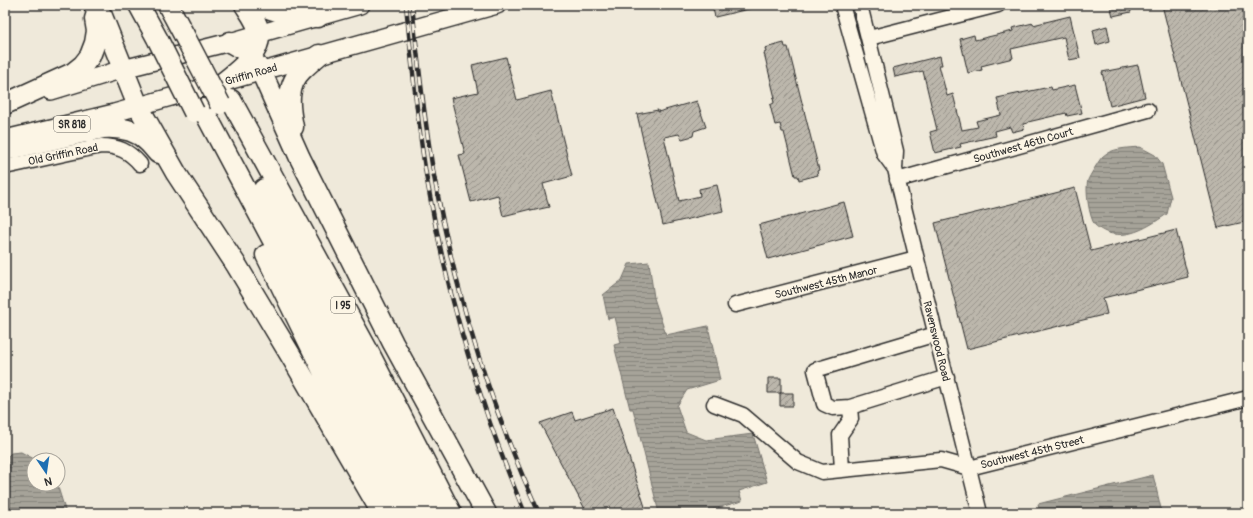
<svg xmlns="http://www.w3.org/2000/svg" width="1253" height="518" viewBox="0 0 1253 518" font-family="Pangolin,sans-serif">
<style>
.water{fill:url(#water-rules);stroke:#75736d}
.building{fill:url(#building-hatch);stroke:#2b2b2b}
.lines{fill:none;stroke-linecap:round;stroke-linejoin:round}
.minor-casing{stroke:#2b2b2b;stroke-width:17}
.major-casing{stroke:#2b2b2b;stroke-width:20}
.highway-casing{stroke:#2b2b2b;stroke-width:23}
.minor{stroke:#fcf5e5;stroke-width:14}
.major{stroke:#fcf5e5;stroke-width:17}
.highway{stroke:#fcf5e5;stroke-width:20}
.rail-casing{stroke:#2b2b2b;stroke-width:4.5}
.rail{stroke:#fcf5e5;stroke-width:3;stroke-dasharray:9;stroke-linecap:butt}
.highway-bridge-casing{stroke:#2b2b2b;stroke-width:23;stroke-linecap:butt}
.highway-bridge{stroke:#fcf5e5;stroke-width:20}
.labels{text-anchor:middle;stroke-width:3;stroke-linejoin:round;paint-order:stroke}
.shield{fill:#fcf5e5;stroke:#6a6863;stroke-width:1}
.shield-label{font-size:10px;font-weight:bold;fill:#2b2b2b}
.street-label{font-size:11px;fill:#2b2b2b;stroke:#fcf5e5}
</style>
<defs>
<pattern id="water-rules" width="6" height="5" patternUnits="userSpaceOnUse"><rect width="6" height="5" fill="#a6a399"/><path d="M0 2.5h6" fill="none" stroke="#87857d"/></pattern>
<pattern id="building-hatch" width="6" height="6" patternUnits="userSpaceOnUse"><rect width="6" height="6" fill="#bcb7ac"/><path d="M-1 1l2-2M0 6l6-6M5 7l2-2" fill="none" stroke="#99958c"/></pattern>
</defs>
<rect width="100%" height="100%" fill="#efe9da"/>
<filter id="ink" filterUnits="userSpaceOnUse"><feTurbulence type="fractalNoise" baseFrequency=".025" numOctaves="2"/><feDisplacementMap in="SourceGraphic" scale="8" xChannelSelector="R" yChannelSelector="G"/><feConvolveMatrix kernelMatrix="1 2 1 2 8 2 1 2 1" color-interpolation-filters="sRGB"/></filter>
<g filter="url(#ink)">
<path class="water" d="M1140,147L1155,155L1162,164L1171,197L1167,214C1152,224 1134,237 1114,234C1108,234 1099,229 1095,225C1089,217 1085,189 1088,180C1089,177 1100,159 1102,157C1111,148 1128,148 1140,147Z
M649,262L654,298L666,335L708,326L720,380L687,390L677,406L686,432L706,440L753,434L767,482L739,491L742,501L713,509L714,513H659L633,409H630L614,345L621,343L615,317L608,319L603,295L622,280L629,264Z
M21,452L36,460H34V484H57L66,513H5V459L11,453Z
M1153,475L1162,513H1040L1038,504Z"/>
<path class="building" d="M712,5H752L753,8L715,17Z
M1110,5H1129L1131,12L1113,16Z
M1162,5H1248V224L1244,222L1218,228Z
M1070,16L1080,58L1069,60L1064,37L1011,49L1013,58L981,66L982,70L968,73L960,39L974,35L975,40L1013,31L1012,28L1033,23V25Z
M1107,26L1110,41L1096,45L1093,30Z
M784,43L785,47H788L819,170L817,171L818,175L799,180L798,176H795L784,132H782L780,124L775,125L770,105L774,103L773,98H775L764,53L766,52L765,48Z
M940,56L942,65H939L947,96L953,94L962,130L978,127L976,121L1001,115L997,98L1045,88L1051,87L1052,90L1075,85L1082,113L1067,116L1066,113L1028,122V123L1023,124L1024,129L1012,132L1010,127L995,131L996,136L960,144L961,147L935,153L930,132L937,130L923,71L895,77L893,68Z
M506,57L517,100L551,91L572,176L543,184L549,207L531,211V209L503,216L498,195L471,202L459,155L465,154L451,98L478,92L472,65Z
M1138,65L1145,97L1110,106L1102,72Z
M697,101L706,127L694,131L693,136L682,139L679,134L664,137L679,201L700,196L699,189L717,185L723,211L663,225L637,114L658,110V112Z
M1075,188L1091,251L1176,230L1188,277L1103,298L1107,314L967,349L935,223Z
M844,202L853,236L768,259L759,225Z
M768,378H781V393H768Z
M780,393H793V406H780Z
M613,408L647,513H587L540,423L572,412L575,420Z"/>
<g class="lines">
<g class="minor-casing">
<path id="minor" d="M842,5L884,154L895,169
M860,5L896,151L895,169L905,211L980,513
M869,38L998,5
M5,167L101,146C118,146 129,151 140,164
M897,180L1148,110
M735,305L916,258
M714,404L743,415L798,462L822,472L941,460L969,468L1248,398
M850,407L947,377
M842,470L840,435L851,419L850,407L833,408L824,404L815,370L936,334"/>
</g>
<g class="major-casing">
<path id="major" d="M51,91L123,69L230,42L360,5
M5,139L114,113L497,5"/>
</g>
<g class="highway-casing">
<path id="highway" d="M94,5L97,11L102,16L138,106L176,173L237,266L294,361L382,513
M139,5L158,40
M168,5L184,35
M262,5C278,14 300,15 318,17
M230,42L242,49L247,53L261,71L300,158L393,343L486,513
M224,82C238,71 261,54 259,33C258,23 250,13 245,5
M231,100L368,351L451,513
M5,104L73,73L83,65L90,56L95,43L97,31L95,19L97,13
M203,109L418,513
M293,127C289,107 286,85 302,70C307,65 313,60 319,55
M5,150L103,128C119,127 135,129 147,141C151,144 154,149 158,153
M264,189L435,513
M266,255L324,373L399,513"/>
</g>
<use href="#minor" class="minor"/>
<use href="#major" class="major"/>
<use href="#highway" class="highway"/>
<g class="rail-casing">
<path id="rail" d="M406,5C412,63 417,122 427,180C441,262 462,343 490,423C501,453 512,484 525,513
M412,5C418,62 424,119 434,176C455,292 490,406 539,513"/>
</g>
<use href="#rail" class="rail"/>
<g class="highway-bridge-casing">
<path id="highway-bridge" d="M184,35L220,104
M158,40L194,112"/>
</g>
<use href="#highway-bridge" class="highway-bridge"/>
</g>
</g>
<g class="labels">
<g class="shield">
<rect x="54" y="116" width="36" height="16" rx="3"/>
<rect x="331" y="297" width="24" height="16" rx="3"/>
</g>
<g class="shield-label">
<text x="72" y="128">SR 818</text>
<text x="343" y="309">I 95</text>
</g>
<g class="street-label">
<text transform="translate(251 74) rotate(-16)" y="4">Griffin Road</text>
<text transform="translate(1023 145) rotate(-16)" y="4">Southwest 46th Court</text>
<text transform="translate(63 154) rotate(-12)" y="4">Old Griffin Road</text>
<text transform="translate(826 282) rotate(-14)" y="4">Southwest 45th Manor</text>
<text transform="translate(937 341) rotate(76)" y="4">Ravenswood Road</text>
<text transform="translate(1032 452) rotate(-14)" y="4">Southwest 45th Street</text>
</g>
</g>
<rect width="1253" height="518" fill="none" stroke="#fcf5e5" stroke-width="20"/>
<rect x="10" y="10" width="1233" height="498" fill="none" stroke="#2b2b2b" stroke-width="1.5" filter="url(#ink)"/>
<g transform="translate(46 472) rotate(167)"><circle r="19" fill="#fcf5e5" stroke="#a8a49b"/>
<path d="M0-3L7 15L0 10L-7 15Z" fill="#1f6fb2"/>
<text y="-6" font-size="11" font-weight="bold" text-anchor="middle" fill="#2b2b2b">N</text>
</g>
</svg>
